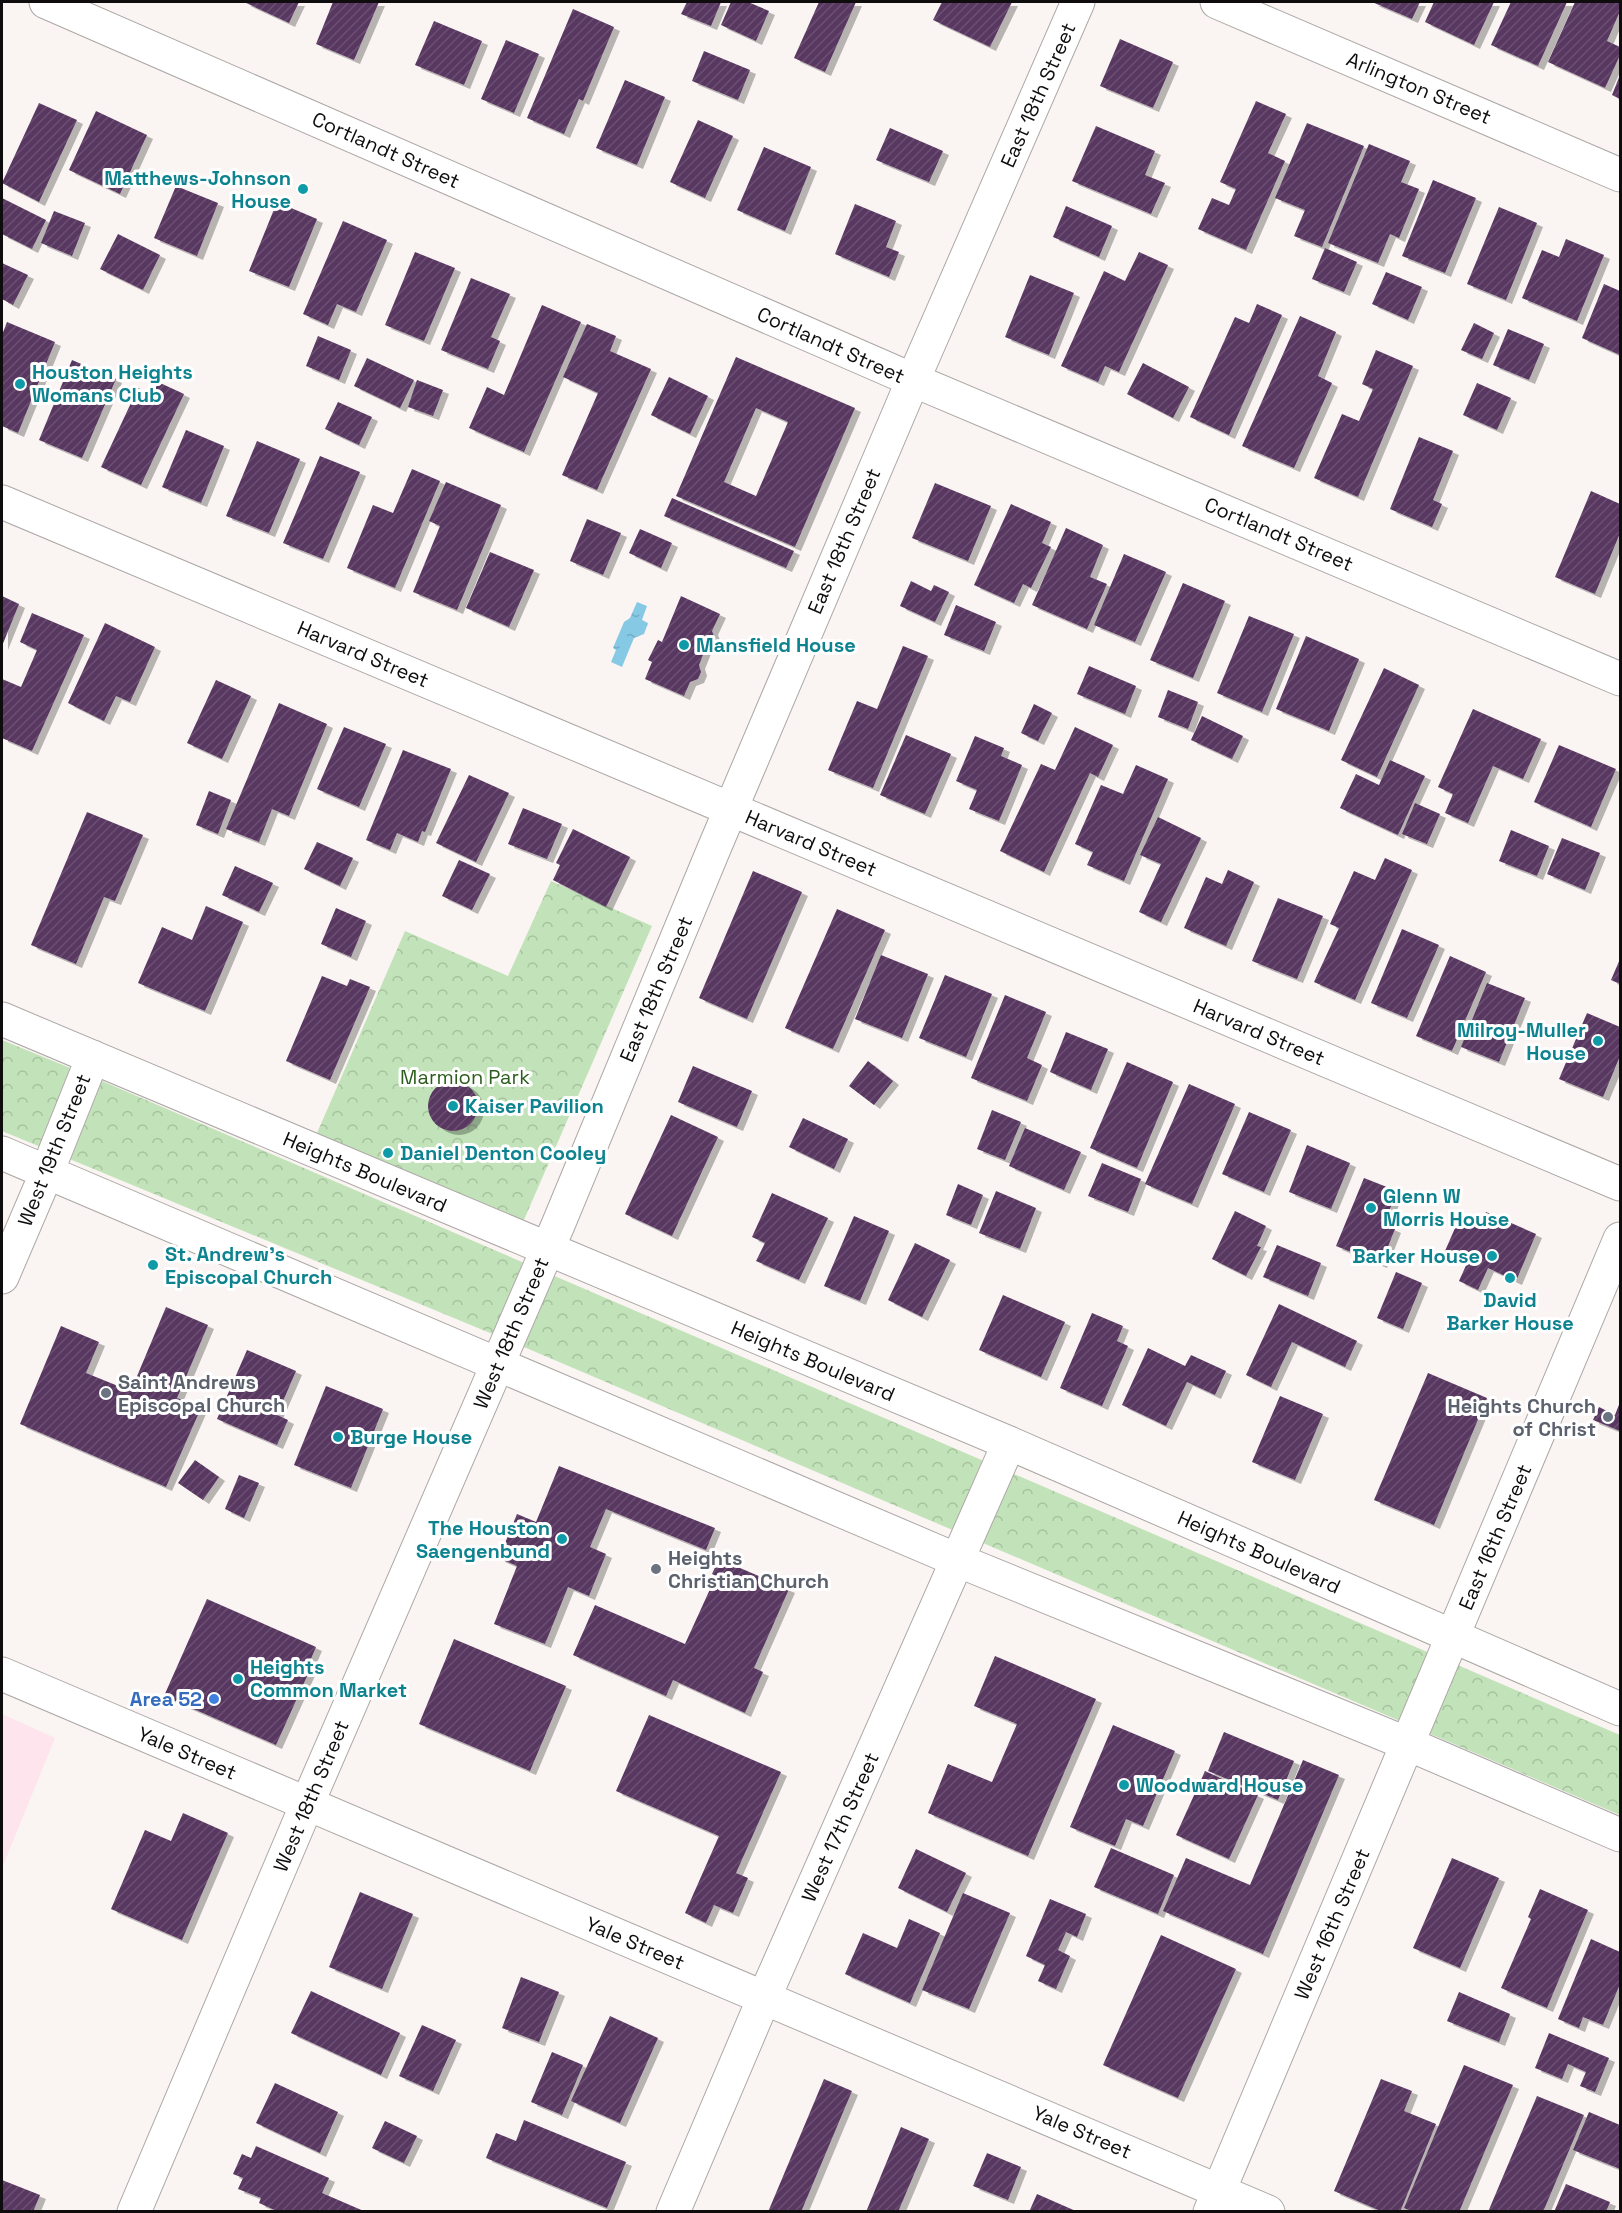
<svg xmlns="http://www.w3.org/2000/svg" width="1622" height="2213" viewBox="0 0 1622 2213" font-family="'Space Grotesk',sans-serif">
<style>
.commercial{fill:#fde4ed}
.park{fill:url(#park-crowns)}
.water{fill:url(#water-ripples)}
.building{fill:url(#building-hatch);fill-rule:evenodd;filter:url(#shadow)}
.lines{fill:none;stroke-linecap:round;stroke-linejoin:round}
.street-casing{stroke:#ada8a6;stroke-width:35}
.secondary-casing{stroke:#ada8a6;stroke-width:35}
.street{stroke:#fff;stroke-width:33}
.secondary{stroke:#fff;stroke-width:33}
.culture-dot{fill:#0f9aa8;stroke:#fff;stroke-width:2}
.worship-dot{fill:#6b7280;stroke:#fff;stroke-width:2}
.shop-dot{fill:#3f7fe0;stroke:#fff;stroke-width:2}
.labels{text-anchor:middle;stroke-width:6;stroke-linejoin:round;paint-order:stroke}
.street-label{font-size:20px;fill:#0e0c0c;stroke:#fff}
.culture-label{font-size:20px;font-weight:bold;fill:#0d838f;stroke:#fff;text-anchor:start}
.park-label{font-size:20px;fill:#2c5d1d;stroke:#fff}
.worship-label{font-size:20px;font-weight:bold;fill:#5b616d;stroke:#fff;text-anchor:start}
.shop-label{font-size:20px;font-weight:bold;fill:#366cbe;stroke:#fff;text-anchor:end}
</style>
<defs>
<pattern id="park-crowns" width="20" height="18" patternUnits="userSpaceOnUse" patternTransform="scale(1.5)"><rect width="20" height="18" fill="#c2e3b9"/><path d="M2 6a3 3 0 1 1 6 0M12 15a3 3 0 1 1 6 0" fill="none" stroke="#a6c29e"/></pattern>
<pattern id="water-ripples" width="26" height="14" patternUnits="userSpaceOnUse" patternTransform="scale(1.5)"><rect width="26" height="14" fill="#86c9e5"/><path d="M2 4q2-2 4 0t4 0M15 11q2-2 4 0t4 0" fill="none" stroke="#72abc3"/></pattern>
<pattern id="building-hatch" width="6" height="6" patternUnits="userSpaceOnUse" patternTransform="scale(1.5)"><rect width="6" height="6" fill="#583761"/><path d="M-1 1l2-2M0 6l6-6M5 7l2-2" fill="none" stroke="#6b5072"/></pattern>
<filter id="shadow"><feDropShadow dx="6" dy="4" stdDeviation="0" flood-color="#0004"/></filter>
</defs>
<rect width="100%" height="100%" fill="#faf4f2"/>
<path class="commercial" d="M2,1714L55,1738L2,1868Z"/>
<path class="park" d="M551,881L652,926L523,1222L317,1133L405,931L508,976Z
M2,1040L102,1081L1620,1735V1815L531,1350L2,1131Z"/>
<path class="water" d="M637,602L647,606L642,620L648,623L644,634L634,638L622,667L611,662L616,650L613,648L624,622L630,618Z"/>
<path class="building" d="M244,2H299L289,23Z
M333,2H379L354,60L316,44Z
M687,2H721L711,26L681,14Z
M731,2H748L769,11L756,41L721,25Z
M819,2H856L825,72L794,58Z
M942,2H1012L990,47L933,20Z
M1372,2H1420L1412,19Z
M1434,2H1494L1474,45L1425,22Z
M1511,2H1567L1538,66L1491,45Z
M1575,2H1620V11L1607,41L1620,47V55L1605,88L1548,62Z
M573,9L614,27L583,101L579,99L564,134L527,118Z
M434,21L482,41L464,85L415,65Z
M1120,39L1173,62L1153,108L1100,86Z
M506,40L539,54L514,113L481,99Z
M704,51L750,70L738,100L692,81Z
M1620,75V99L1612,95Z
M625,80L665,97L637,165L596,148Z
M1256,101L1286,114L1268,153L1285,161L1246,250L1198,229L1212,198L1229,205L1236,189L1220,182Z
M39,103L77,120L39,202L2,183Z
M96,111L147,135L120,194L69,170Z
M698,120L733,136L705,198L670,182Z
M1307,123L1364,146L1322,247L1294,236L1305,210L1275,198Z
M1096,126L1155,151L1145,175L1165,183L1151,214L1072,181Z
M890,128L943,151L929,182L876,160Z
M1369,144L1410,161L1401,182L1419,189L1399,238L1390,234L1378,263L1328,243Z
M764,147L811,167L785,231L737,210Z
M1433,180L1476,198L1445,273L1402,256Z
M176,186L218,203L197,256L154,238Z
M2,198L46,220L32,249L2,234Z
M277,202L317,219L289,287L249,271Z
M855,204L896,221L886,247L899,252L889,277L835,254Z
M1066,206L1112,226L1099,257L1053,237Z
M1499,207L1537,223L1506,300L1467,284Z
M54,211L85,223L72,256L41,243Z
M343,221L387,240L356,312L337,304L328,325L303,314Z
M118,234L160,255L143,290L100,269Z
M1566,239L1604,255L1577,321L1522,298L1542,250L1559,257Z
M1325,248L1357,262L1344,292L1312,279Z
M415,252L455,268L424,341L385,325Z
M1139,252L1168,265L1119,372L1105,366L1098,382L1061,366L1104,271L1125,281Z
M2,263L28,275L13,305L2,299Z
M1386,272L1422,287L1408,320L1372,304Z
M1030,275L1074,293L1049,355L1005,337Z
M471,278L510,294L491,337L500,341L488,369L441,350Z
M1604,284L1620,291V355L1582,338Z
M1257,304L1282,315L1229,435L1190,417L1235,317L1249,323Z
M542,305L581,322L524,452L469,428L487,387L504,395Z
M1300,316L1336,332L1318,376L1332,383L1294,468L1242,446Z
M7,322L55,342L18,433L2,426V335Z
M1474,323L1494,333L1482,359L1461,350Z
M587,324L616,336L610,351L651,369L597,490L562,475L598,393L563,377Z
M1508,329L1544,344L1529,380L1493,365Z
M318,336L351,350L339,380L306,366Z
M1376,350L1413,366L1358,497L1314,478L1342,414L1359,421L1373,389L1362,384Z
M736,357L855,408L795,547L676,496ZM756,408L788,422L756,496L724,482Z
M367,358L414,380L400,408L354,386Z
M72,360L116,379L82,458L39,440Z
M1143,363L1189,387L1173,418L1127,394Z
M669,377L708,396L690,434L651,415Z
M417,380L443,390L433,416L408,407Z
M158,382L184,394L141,485L101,467L138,388L153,395Z
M1477,383L1511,398L1497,430L1463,415Z
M338,402L372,417L359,445L325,429Z
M186,430L224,446L201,503L162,487Z
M1419,437L1453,451L1433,500L1442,504L1432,527L1390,509Z
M257,441L300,459L269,533L226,516Z
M320,456L360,472L323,559L283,543Z
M412,469L440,481L395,588L347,568L373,505L393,513Z
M446,482L501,505L457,610L413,592L440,526L429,521Z
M935,483L991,506L968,561L912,538Z
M1591,491L1620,504V533L1595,594L1555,577Z
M672,498L794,551L786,568L664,516Z
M1011,504L1051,522L1042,543L1051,547L1031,588L1023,584L1014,603L974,585Z
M587,519L621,533L603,575L570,561Z
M1066,528L1103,545L1090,577L1107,584L1087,629L1032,605Z
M640,529L672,543L661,568L629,553Z
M490,552L534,570L509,627L466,608Z
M1124,554L1166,572L1135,642L1094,625Z
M911,581L931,591L934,585L949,592L935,622L900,606Z
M1183,583L1225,601L1193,678L1150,660Z
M2,596L19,604L2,646Z
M681,596L720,614L712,631L715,639L711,648L705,650L699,665L701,672L698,679L690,682L684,696L645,679L652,662L648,660L658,640L662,642Z
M956,605L996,622L984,651L944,635Z
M32,613L84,635L32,751L2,738V679L21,687L37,650L20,642Z
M1249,616L1294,634L1262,712L1217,693Z
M105,623L155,647L130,702L116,696L104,721L68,703Z
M1306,636L1359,659L1329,731L1276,709Z
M903,646L928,656L873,788L828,770L857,701L877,709Z
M1089,666L1136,686L1125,714L1077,694Z
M1384,668L1419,685L1377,777L1341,760Z
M216,680L251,696L222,759L187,743Z
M1168,690L1198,702L1188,729L1158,717Z
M279,703L327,724L289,816L272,809L259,842L226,829Z
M1034,704L1052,713L1038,741L1021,733Z
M1473,709L1541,739L1523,779L1493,766L1468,823L1445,813L1453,794L1438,787Z
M1202,716L1243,736L1232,759L1191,740Z
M344,727L386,744L359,807L317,789Z
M1075,727L1113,745L1098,777L1090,773L1044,872L1000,851L1041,764L1055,770Z
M906,735L951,754L925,814L880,795Z
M975,736L1004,748L1001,756L1022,765L999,821L969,809L977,790L956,781Z
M1559,745L1616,769L1591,827L1534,802Z
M403,750L451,769L425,832L422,831L418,842L397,833L390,850L366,840Z
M1390,760L1425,776L1398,835L1340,808L1356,774L1379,785Z
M1136,765L1168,779L1124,881L1087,865L1093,852L1075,844L1101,785L1123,794Z
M469,775L509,793L476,862L436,843Z
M209,791L231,800L218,834L196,825Z
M1415,803L1440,814L1427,844L1402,834Z
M523,808L562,824L547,859L508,844Z
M87,812L143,835L115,901L104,897L76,964L31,945Z
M1158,817L1201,838L1161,922L1139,912L1161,864L1140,855Z
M573,829L630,857L606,907L553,880L560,865L556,863Z
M1511,830L1549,846L1537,876L1499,861Z
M1562,838L1600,853L1585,890L1547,874Z
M317,842L353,858L340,886L304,869Z
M1385,858L1412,870L1355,1000L1314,982L1339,928L1330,924L1354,871L1375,880Z
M459,860L490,874L472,910L442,896Z
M235,866L273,883L259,912L222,895Z
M1228,870L1254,882L1226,946L1184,928L1206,877L1222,884Z
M753,871L802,892L747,1019L699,998Z
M1278,898L1323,916L1297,979L1252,961Z
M206,906L243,922L205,1011L138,983L162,927L192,940Z
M336,908L366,921L351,957L321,944Z
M837,909L885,930L833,1049L785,1028Z
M1402,929L1439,945L1407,1018L1371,1003Z
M881,955L928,974L902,1038L855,1019Z
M1450,956L1486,972L1452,1051L1416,1036Z
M1620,959V984L1611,980Z
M945,975L992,994L966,1057L919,1038Z
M322,976L347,986L350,979L370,987L330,1080L286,1061Z
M1487,983L1525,998L1499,1062L1461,1047Z
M1005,995L1046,1012L1027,1058L1042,1065L1027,1101L971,1078Z
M1587,1013L1620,1027V1056L1603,1097L1559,1079Z
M1066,1032L1108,1049L1091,1090L1050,1072Z
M868,1061L893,1081L874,1105L849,1086Z
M1127,1062L1173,1082L1137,1168L1090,1148Z
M693,1066L752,1091L737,1127L678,1102Z
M428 1106a25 25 0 1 1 50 0a25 25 0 1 1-50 0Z
M1189,1084L1235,1104L1192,1204L1145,1184Z
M992,1110L1021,1122L1005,1160L977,1149Z
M1249,1112L1291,1130L1264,1192L1222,1174Z
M671,1115L718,1137L672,1236L625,1214Z
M803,1118L848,1139L834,1169L789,1147Z
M1025,1128L1081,1152L1064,1190L1009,1166Z
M1307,1145L1350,1163L1331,1209L1289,1192Z
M1102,1163L1141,1179L1128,1212L1088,1196Z
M1364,1178L1397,1191L1384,1224L1395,1229L1381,1264L1336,1246Z
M958,1184L983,1195L971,1225L946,1215Z
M996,1191L1036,1208L1020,1249L979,1233Z
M772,1193L828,1218L799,1280L756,1261L765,1243L752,1237Z
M1235,1211L1266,1226L1257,1246L1261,1247L1246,1276L1212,1259Z
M1486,1212L1536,1234L1516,1281L1488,1268L1478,1290L1459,1281L1468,1261L1445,1251L1459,1219L1479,1228Z
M854,1216L889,1231L860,1301L824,1286Z
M915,1243L950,1260L922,1317L888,1300Z
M1277,1245L1321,1263L1308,1296L1263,1277Z
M1396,1272L1422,1283L1403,1329L1377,1318Z
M1003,1295L1065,1322L1041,1377L979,1350Z
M1279,1304L1357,1341L1345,1367L1292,1342L1271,1387L1246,1375Z
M166,1307L208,1325L177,1398L201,1408L166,1487L20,1424L61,1326L99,1342L86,1373L123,1388L128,1377L135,1381Z
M1092,1313L1123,1326L1117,1341L1128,1346L1102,1406L1060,1388Z
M1148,1348L1185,1366L1191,1355L1226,1371L1215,1395L1187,1382L1166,1426L1122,1405Z
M247,1350L296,1371L277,1415L288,1420L277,1445L217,1419Z
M1428,1373L1487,1398L1434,1525L1374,1500Z
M326,1386L383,1409L351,1488L294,1465Z
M1280,1396L1323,1414L1295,1480L1252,1462Z
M1620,1402V1431L1593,1420L1599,1407L1615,1415Z
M195,1460L219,1477L203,1500L178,1483Z
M559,1466L715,1528L706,1550L606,1509L590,1547L606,1554L589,1596L568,1587L545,1644L494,1624L517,1566L499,1558L517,1514L536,1522Z
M239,1475L259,1483L244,1518L225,1509Z
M719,1559L789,1589L754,1668L763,1672L745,1713L673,1680L666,1696L573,1655L595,1605L685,1644L716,1576L712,1574Z
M207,1599L316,1647L310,1661L313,1663L276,1745L164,1696Z
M454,1639L566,1686L530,1771L419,1724Z
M995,1656L1096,1699L1028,1856L928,1813L948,1764L992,1782L1017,1724L974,1706Z
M649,1715L781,1772L736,1873L748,1878L733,1913L714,1905L706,1923L685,1913L719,1836L616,1791Z
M1113,1725L1175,1751L1143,1826L1126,1819L1115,1846L1070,1827Z
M1224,1732L1294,1761L1278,1800L1208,1771Z
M1303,1760L1339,1775L1263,1954L1163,1911L1186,1858L1250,1885Z
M1205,1771L1258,1795L1229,1859L1176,1835Z
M183,1813L228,1833L182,1940L111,1909L145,1830L171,1841Z
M1111,1848L1174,1875L1158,1914L1094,1887Z
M916,1849L966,1873L947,1912L898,1888Z
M1452,1858L1499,1878L1460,1968L1413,1948Z
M1540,1889L1588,1910L1547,2008L1501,1988L1531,1919L1528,1917Z
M360,1892L413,1914L382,1989L329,1967Z
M963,1893L1010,1913L969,2009L922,1990Z
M1050,1899L1086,1914L1077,1937L1066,1932L1058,1950L1070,1956L1056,1989L1038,1981L1045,1965L1026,1956Z
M909,1919L940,1933L910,2003L845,1974L863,1933L897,1948Z
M1161,1935L1236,1969L1178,2098L1103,2065Z
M1591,1939L1620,1952V1984L1603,2025L1583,2017L1579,2028L1558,2019Z
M521,1977L559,1992L539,2042L502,2028Z
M311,1991L400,2033L381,2075L291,2033Z
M1459,1992L1510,2014L1499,2042L1447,2021Z
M610,2016L658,2038L620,2123L571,2101Z
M422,2025L456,2040L433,2091L399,2076Z
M1549,2033L1609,2058L1595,2092L1580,2086L1586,2072L1568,2064L1562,2079L1535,2068Z
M552,2052L583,2065L562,2115L531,2102Z
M1464,2065L1513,2085L1459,2212H1413L1404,2208Z
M824,2079L852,2091L801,2212H768Z
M1381,2079L1412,2091L1404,2111L1436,2124L1400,2212H1383L1334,2191Z
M275,2083L338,2112L320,2153L256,2123Z
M1537,2096L1584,2115L1543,2212H1488Z
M1589,2112L1620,2125V2169L1573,2150Z
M524,2120L626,2162L607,2208L486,2158L496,2133L516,2141Z
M385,2121L417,2136L404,2163L372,2148Z
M901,2127L929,2139L898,2212H866Z
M256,2146L329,2178L322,2193L366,2212H279L259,2203L261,2198L238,2189L243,2178L233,2174L242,2154L251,2158Z
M987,2153L1021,2167L1008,2200L973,2186Z
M2,2180L40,2195L33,2212H2Z
M1566,2184L1610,2202L1606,2212H1554Z
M1037,2194L1078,2212H1029Z"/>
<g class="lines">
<g class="street-casing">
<path id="street" d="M46,2L913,380L1620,679
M1217,2L1620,175
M2,502L1620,1184
M134,2212L307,1804L558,1225L713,851L913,380L1078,2
M673,2212L764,1998L1009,1443
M1210,2212L1620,1239"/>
</g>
<g class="secondary-casing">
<path id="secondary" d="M2,1019L1009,1443L1620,1709
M2,1153L957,1560L1408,1744L1620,1835
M2,1277L47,1172L93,1057
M2,1674L1268,2212"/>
</g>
<use href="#street" class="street"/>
<use href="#secondary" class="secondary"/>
</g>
<g class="culture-dot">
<circle cx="303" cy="189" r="6"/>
<circle cx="20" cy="384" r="6"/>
<circle cx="684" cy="645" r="6"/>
<circle cx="1598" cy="1041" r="6"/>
<circle cx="453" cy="1106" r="6"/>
<circle cx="388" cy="1153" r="6"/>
<circle cx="1371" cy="1208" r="6"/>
<circle cx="1492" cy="1256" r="6"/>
<circle cx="153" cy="1265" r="6"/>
<circle cx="1510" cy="1278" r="6"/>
<circle cx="338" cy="1437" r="6"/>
<circle cx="562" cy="1539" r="6"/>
<circle cx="238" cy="1679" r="6"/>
<circle cx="1124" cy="1785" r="6"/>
</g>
<g class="worship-dot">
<circle cx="106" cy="1393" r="6"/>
<circle cx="1608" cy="1417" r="6"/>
<circle cx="656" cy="1569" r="6"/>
</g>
<circle class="shop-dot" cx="214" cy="1699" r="6"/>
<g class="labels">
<g class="street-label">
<text transform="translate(1419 88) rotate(23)" y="7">Arlington Street</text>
<text transform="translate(1038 95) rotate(-66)" y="7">East 18th Street</text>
<text transform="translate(386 150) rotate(24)" y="7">Cortlandt Street</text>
<text transform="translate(831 345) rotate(24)" y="7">Cortlandt Street</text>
<text transform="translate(1279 534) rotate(23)" y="7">Cortlandt Street</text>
<text transform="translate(844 541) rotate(-67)" y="7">East 18th Street</text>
<text transform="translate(363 654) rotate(23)" y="7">Harvard Street</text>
<text transform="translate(811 843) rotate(23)" y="7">Harvard Street</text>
<text transform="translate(656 989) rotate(-67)" y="7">East 18th Street</text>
<text transform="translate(1259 1032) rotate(23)" y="7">Harvard Street</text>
<text transform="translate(54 1150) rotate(-68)" y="7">West 19th Street</text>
<text transform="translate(365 1172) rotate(23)" y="7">Heights Boulevard</text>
<text transform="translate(511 1333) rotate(-67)" y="7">West 18th Street</text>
<text transform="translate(813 1361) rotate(23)" y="7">Heights Boulevard</text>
<text transform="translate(1495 1537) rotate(-67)" y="7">East 16th Street</text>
<text transform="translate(1259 1552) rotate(24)" y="7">Heights Boulevard</text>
<text transform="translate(187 1753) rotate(23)" y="7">Yale Street</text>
<text transform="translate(311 1796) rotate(-67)" y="7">West 18th Street</text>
<text transform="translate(840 1827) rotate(-66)" y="7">West 17th Street</text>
<text transform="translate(1332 1924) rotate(-67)" y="7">West 16th Street</text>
<text transform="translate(635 1943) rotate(23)" y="7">Yale Street</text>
<text transform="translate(1082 2132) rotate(23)" y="7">Yale Street</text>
</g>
<g class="culture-label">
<text x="291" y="185" text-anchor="end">Matthews-Johnson<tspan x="291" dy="23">House</tspan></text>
<text x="32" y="379">Houston Heights<tspan x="32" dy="23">Womans Club</tspan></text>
<text x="696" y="652">Mansfield House</text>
<text x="1586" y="1037" text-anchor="end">Milroy-Muller<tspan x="1586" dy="23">House</tspan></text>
<text x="465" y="1113">Kaiser Pavilion</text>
<text x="400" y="1160">Daniel Denton Cooley</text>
<text x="1383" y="1203">Glenn W<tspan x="1383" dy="23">Morris House</tspan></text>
<text x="165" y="1261">St. Andrew's<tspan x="165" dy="23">Episcopal Church</tspan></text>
<text x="1480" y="1263" text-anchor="end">Barker House</text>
<text x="1510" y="1307" text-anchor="middle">David<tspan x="1510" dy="23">Barker House</tspan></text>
<text x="350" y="1444">Burge House</text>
<text x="550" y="1535" text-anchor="end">The Houston<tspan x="550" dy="23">Saengenbund</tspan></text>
<text x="250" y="1674">Heights<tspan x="250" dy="23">Common Market</tspan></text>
<text x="1136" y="1792">Woodward House</text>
</g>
<g class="park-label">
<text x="465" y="1084">Marmion Park</text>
</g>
<g class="worship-label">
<text x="118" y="1389">Saint Andrews<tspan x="118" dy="23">Episcopal Church</tspan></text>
<text x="1596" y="1413" text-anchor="end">Heights Church<tspan x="1596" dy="23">of Christ</tspan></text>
<text x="668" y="1565">Heights<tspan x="668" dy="23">Christian Church</tspan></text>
</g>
<g class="shop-label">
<text x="202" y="1706">Area 52</text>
</g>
</g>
<rect width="1622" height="2213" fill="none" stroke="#0e0c0c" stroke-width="6"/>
</svg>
